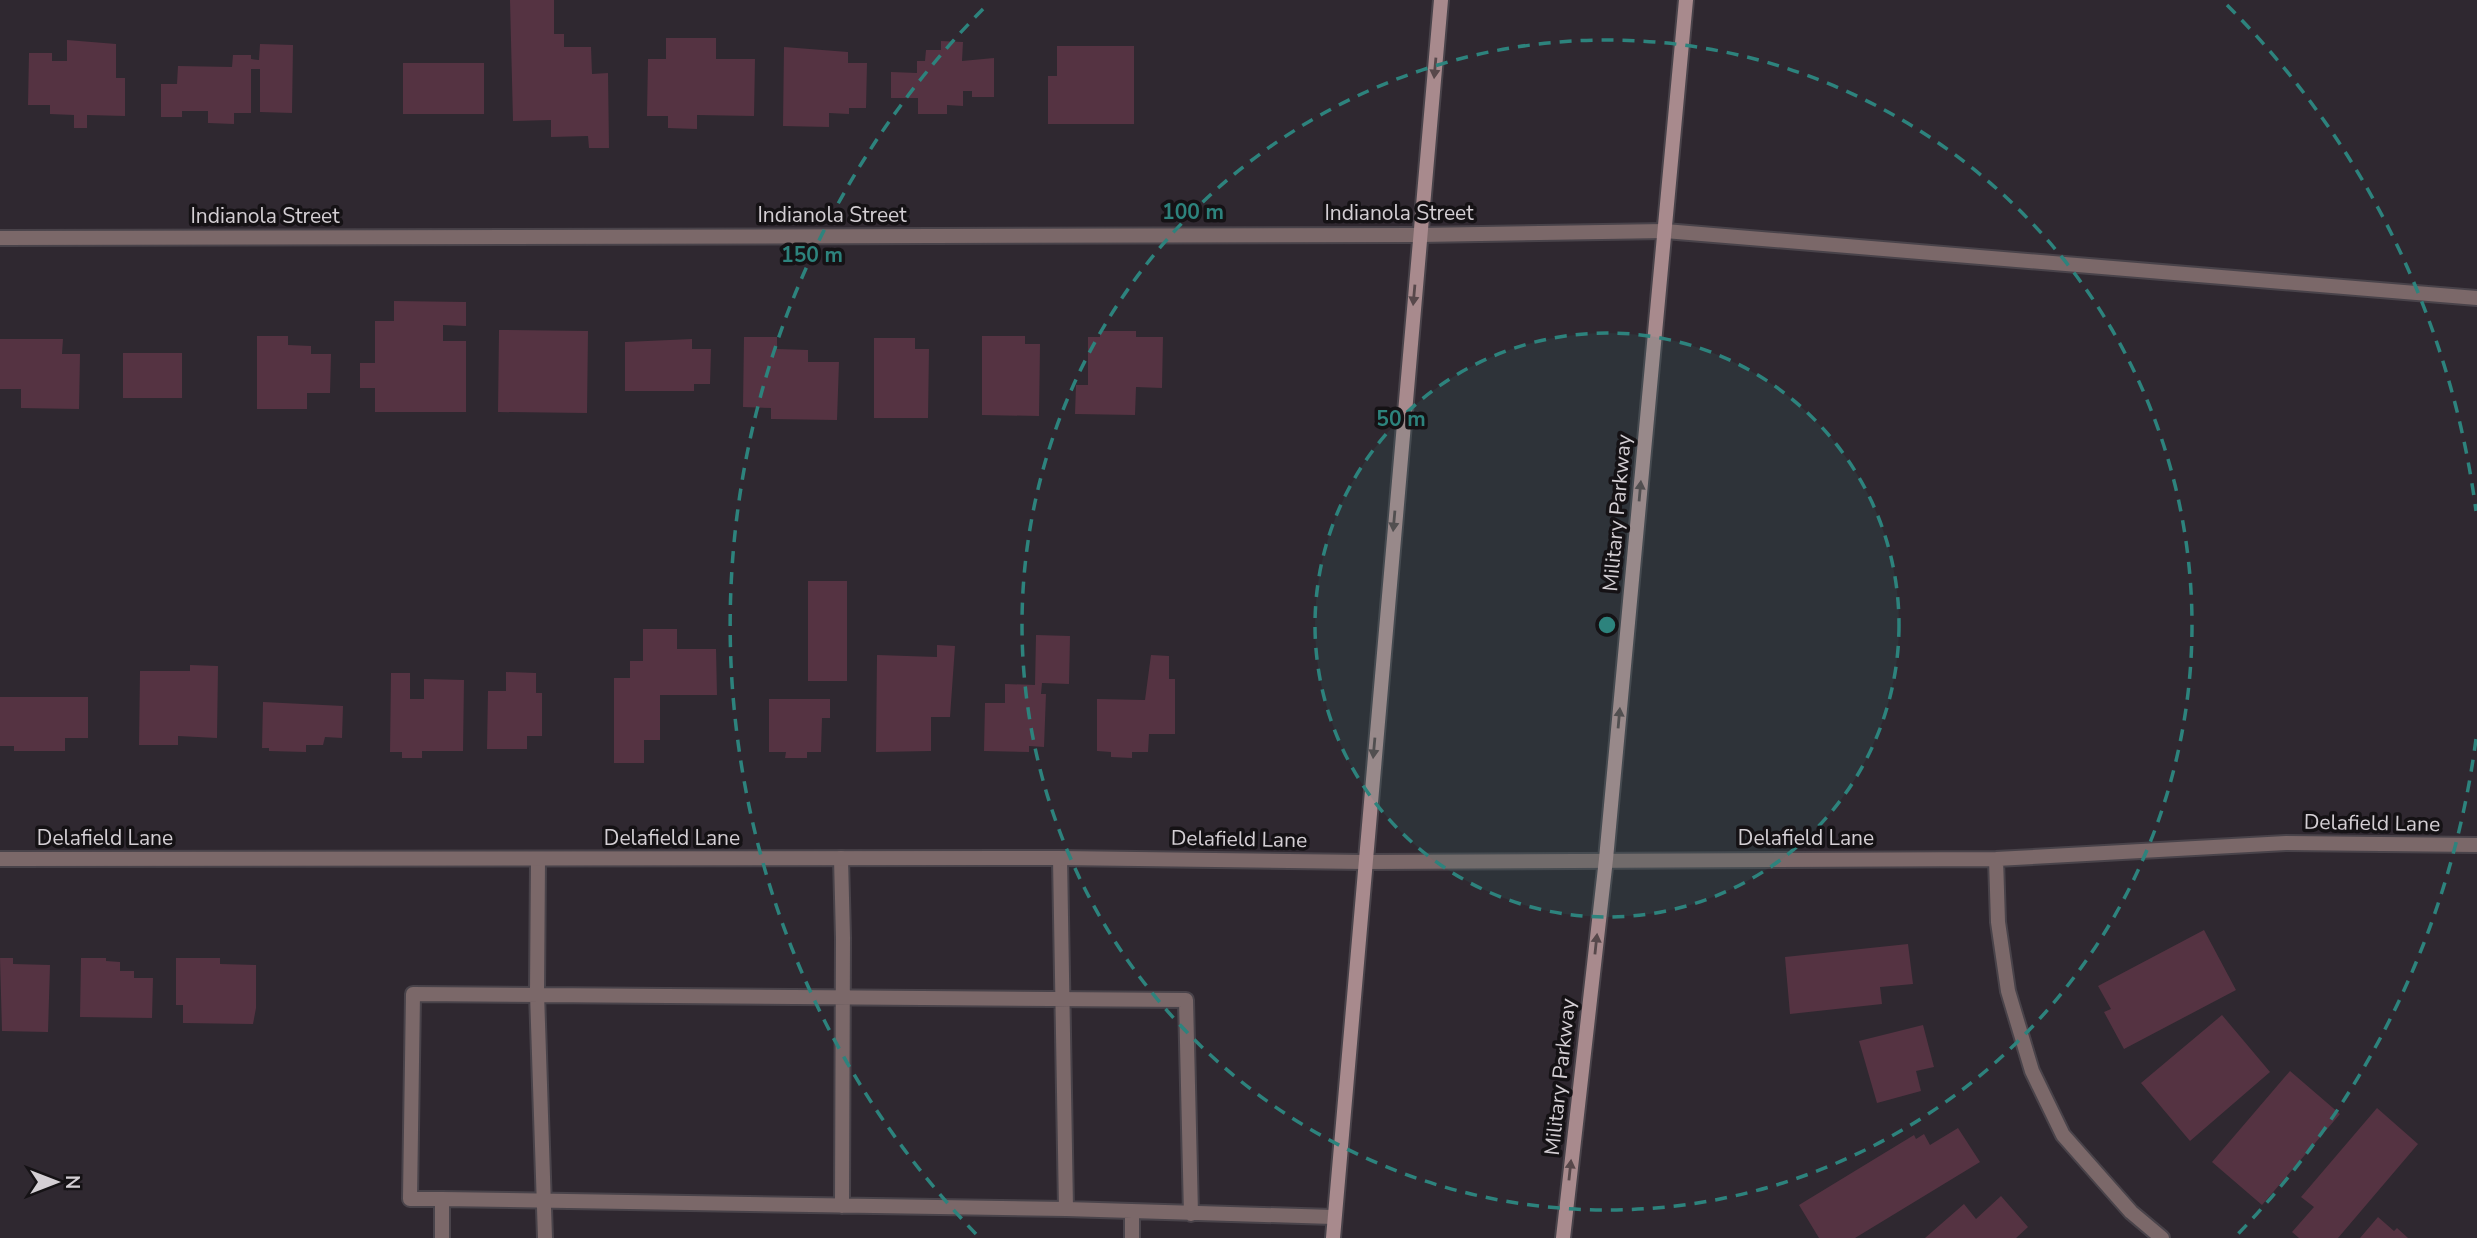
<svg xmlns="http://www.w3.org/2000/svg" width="2477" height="1238" viewBox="0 0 2477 1238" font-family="'Nunito Sans',sans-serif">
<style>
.building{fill:#553342}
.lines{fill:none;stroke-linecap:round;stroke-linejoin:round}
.lane-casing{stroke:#49434a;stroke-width:18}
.street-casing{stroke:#49434a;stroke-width:18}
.secondary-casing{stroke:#49434a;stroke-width:18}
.lane{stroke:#7b6869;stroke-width:14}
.street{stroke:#7b6869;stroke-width:14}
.secondary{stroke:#a88a8d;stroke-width:14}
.oneway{fill:#57484b}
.ring{fill:none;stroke:#2d837d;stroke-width:3.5;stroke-dasharray:12 9}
.labels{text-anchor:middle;stroke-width:7;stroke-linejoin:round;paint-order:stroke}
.street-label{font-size:21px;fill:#d4cfd4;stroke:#151215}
.centre{fill:#2d837d;stroke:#151215;stroke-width:3.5}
.ring-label{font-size:21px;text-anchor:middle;font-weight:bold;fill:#2d837d;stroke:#151215;stroke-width:7;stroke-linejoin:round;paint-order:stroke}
</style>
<rect width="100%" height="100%" fill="#2f2830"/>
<path class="building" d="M510,0H554V34H564V47H591L592,74L608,73L609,148H589L588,136L551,137V120L513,121Z
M666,38H716V59H755L754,116L697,115V129L668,128V116H647L648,59H666Z
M67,40L116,44V78H125V116L87,115V128H74V115L50,114V105H28L29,53H52V61H67Z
M941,41L963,42L962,61L994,58V97H972V91H963V106L947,105V114H918V98H891V72L917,73V61H925L926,50H941Z
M260,44L293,45L292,113L260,112V69H251V113H234V124L208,123V111H182V117H161V84H177L178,66L232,67L233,55H251V59L259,60Z
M1057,46H1134V124H1048V76H1057Z
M784,47L848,52V63H867L866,108H849V114L829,113V127L783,126Z
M403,63H484V114H403Z
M394,301L466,302V326L443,325V341H466V412H375V388H360V363H375V321H394Z
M499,330L588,331L587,413L498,412Z
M1100,331H1136V337H1163L1162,388L1136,387L1135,415L1075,414L1076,385H1088V337H1100Z
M257,336H288V345L311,346V354H331L330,393H307V409H257Z
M982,336H1025V344H1040L1039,416L982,415Z
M744,337H777V349L808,350V362H839L837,420L771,419V408L743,407Z
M874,338H915V349H929L928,418H874Z
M0,339H63L62,354H80L79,409L21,408V389H0Z
M692,339V349H711L710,384H694V391H625V342Z
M123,353H182V398H123Z
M808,581H847V681H808Z
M643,629H677V649H716L717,695H660V740H644V763H614V678H630V661H643Z
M1036,635L1070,636L1069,684L1042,683L1041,694H1046L1044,747L1029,746V752L984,751L985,703H1005V684L1035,685Z
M937,645L955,646L950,717H931V751L876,752L877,655L937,657Z
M1151,655L1169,656V679H1175V734H1149L1148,752H1132V758L1111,757V752L1097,751V699L1145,700Z
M190,665L218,666L217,738L178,736V745H139L140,671H190Z
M506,672L536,673V693H542V736H527V749H487L488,691H506Z
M391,673H410V699H424V679L464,680L463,751H422V758H402V752H390Z
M0,697H88V738H65V751H14V746H0Z
M769,699H830V718H822L821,752H807V758H785L786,752H769Z
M263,702L343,706L342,738L325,737L323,745H306V752L269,751V748H262Z
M2204,930L2236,990L2124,1049L2104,1012L2111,1009L2098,986Z
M1908,944L1913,984L1880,987L1882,1004L1790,1014L1785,957Z
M0,958H13V964L50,965L48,1032L2,1031Z
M81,958H106V961L120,962V971H134V978H153L152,1018L80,1017Z
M176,958H220V964L256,965V1008L253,1024L183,1023V1005H176Z
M2222,1015L2270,1072L2190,1141L2141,1083Z
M1923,1025L1934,1067L1916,1071L1921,1091L1877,1103L1859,1041Z
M2290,1071L2340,1114L2262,1205L2212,1162Z
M2377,1108L2418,1144L2338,1238H2299L2292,1232L2314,1207L2301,1197Z
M1958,1128L1980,1162L1855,1238H1819L1799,1205L1914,1135L1916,1139L1924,1134L1930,1145Z
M2001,1196L2028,1227L2016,1238H1925L1964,1204L1976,1219Z
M2378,1217L2394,1231L2397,1228L2408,1238H2360Z"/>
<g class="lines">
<g class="lane-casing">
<path id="lane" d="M1665,231L2477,298
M841,858L843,938L842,1206
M1060,858L1066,1209L1333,1217
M538,860L537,993L545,1238
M442,1199H410L413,994L1186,1000L1191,1214
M442,1238V1199L1066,1209
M1132,1238V1211"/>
</g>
<g class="street-casing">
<path id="street" d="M0,238L1420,235L1665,231
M0,859L1060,858L1364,862L1996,859L2286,843L2477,845
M1996,859L1998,922L2008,991L2032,1071L2063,1135L2131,1212L2162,1238"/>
</g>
<g class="secondary-casing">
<path id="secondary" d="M1333,1238L1441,0
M1563,1238L1606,859L1686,0"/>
</g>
<use href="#lane" class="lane"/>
<use href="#street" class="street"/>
<use href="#secondary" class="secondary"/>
</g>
<defs><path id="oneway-solid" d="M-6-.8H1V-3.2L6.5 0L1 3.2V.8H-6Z" transform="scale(1.75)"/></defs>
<g class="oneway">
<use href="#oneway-solid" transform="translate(1435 68) rotate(95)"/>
<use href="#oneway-solid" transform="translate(1414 295) rotate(95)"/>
<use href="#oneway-solid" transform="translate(1640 491) rotate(-85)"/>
<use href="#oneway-solid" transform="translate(1394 521) rotate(95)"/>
<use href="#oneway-solid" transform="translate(1619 718) rotate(-85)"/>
<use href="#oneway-solid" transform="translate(1374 748) rotate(95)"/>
<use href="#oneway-solid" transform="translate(1596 944) rotate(-84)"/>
<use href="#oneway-solid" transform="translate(1570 1170) rotate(-84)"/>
</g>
<circle cx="1607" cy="625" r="292" fill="#2d837d" fill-opacity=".12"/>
<g class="ring">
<circle cx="1607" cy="625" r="292"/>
<circle cx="1607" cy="625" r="585"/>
<path d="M2476 739A877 877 0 0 1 2238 1234M976 1234A877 877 0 0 1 987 5M2227 5A877 877 0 0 1 2476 511"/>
</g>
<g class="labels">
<g class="street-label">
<text x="1399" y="220">Indianola Street</text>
<text x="832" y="222">Indianola Street</text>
<text x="265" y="223">Indianola Street</text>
<text transform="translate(1617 513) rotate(-85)" y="7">Military Parkway</text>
<text transform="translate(2372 823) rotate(1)" y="7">Delafield Lane</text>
<text x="105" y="845">Delafield Lane</text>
<text x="672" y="845">Delafield Lane</text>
<text x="1806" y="845">Delafield Lane</text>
<text transform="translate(1239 839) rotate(1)" y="7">Delafield Lane</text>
<text transform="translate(1560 1077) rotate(-84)" y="7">Military Parkway</text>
</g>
</g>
<circle cx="1607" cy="625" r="10" class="centre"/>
<g class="ring-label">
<text x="1193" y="219">100 m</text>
<text x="812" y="262">150 m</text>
<text x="1401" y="426">50 m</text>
</g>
<g transform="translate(56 1182) rotate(90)" stroke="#151215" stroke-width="5" paint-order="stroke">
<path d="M0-5L12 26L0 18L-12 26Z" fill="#d4cfd4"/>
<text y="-10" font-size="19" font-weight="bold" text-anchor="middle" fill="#d4cfd4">N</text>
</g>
</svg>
